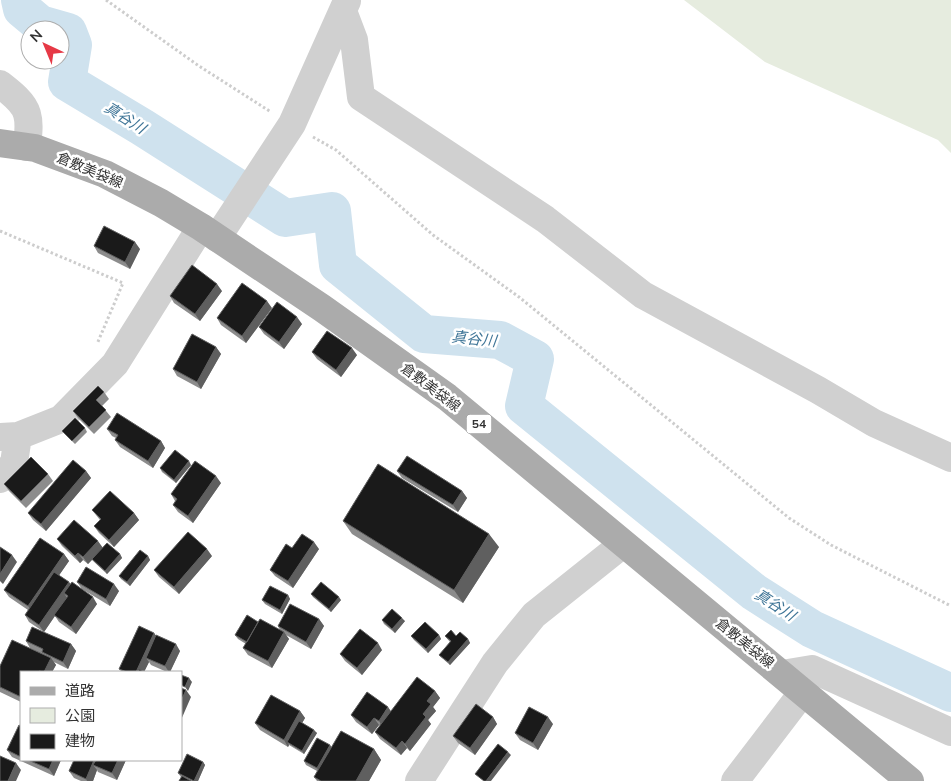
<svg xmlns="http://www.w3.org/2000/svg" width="951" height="781" viewBox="0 0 951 781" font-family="Mulish,'Noto Sans JP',sans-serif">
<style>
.green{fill:#e6ecdf}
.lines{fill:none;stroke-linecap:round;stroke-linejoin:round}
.river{stroke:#cfe2ee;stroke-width:38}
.path{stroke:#cdcdcd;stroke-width:3;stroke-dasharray:2.5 2.5;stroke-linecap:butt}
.minor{stroke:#d0d0d0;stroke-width:28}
.major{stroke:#ababab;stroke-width:28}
.wall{fill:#8c8c8c}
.shaded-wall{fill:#5f5f5f}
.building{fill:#1a1a1a;stroke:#5f5f5f}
.labels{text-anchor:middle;stroke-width:5;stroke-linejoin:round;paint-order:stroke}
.shield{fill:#fff;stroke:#707070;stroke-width:1}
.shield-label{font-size:12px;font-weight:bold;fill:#333}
.street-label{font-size:14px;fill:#333;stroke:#fff}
.water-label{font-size:15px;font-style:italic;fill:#3f7597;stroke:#fff}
</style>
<rect width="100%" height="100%" fill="#fff"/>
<path class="green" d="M684,0H951V153L938,140L765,62Z"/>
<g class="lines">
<path class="river" d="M20,0L22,9L40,24L68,32L73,45L67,82L142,127L285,218L332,211L338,265L424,334L500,340L535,359L524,406L754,592L812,629L951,693"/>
<path class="path" d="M106,0L199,66L271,112
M313,137L336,150L433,235L519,297L789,518L831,545L951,606
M0,231L123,283L97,344"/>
<path class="minor" d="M343,11L354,40L361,97L545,219L643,295L818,390L874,423L951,458
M0,84C9,91 24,102 27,114C30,124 28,136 27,147
M217,238L292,124L347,1
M0,437L18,436L61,419L115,364L201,227
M0,479L14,463L18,436
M782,674L812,669L951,732
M419,781L495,663L534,615L623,544
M735,781L803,692"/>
<path class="major" d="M0,143L35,148L105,174L161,203L201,227L322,308L447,397L910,781"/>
</g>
<path class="wall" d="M94,246L140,249L130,269L98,253Z
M222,291L200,321L174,303L170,296Z
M272,308L246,343L221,325L217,318Z
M302,324L284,349L264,334L259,327Z
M216,347L221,354L201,389L177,376L173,369Z
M312,352L357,355L341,377L317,359Z
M104,392L109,399L102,406L111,417L94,434L78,418L73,411Z
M85,428L87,432L75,444L62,431Z
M107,429L161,441L165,448L153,468L120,447L115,440L116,438L112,436Z
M191,465L176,483L162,472L160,468Z
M86,471L91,478L46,531L33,520L28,513Z
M397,471L462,491L467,498L458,512L402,478Z
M48,474L53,481L26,508L9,491L4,484Z
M221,483L193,523L178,512L173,505L175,501L171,494Z
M92,510L134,513L139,520L114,547L99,533L94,526L100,520Z
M343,521L499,547L463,603L352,534Z
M57,539L102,548L120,554L122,558L107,574L92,560L88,564L83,560L80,563L62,546Z
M292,548L319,549L293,588L275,576L270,570Z
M64,554L69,561L59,575L97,604L76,634L59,622L55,616L44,632L29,622L25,615L28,610L9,597L4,590Z
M148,556L150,560L130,586L121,579L119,576Z
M212,556L179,594L159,577L154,570Z
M77,582L119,591L110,606L82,589Z
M311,594L341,600L331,612L313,597Z
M288,595L290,599L282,614L265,604L262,600Z
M319,619L324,626L311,649L286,635L289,639L272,668L248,655L243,648L246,644L238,639L235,635L258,622L280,630L278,626Z
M382,620L405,621L395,633L384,624Z
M154,633L156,636L180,651L170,672H167L151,665L149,662L144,672H146H122L119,669Z
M439,635L441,639L428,653L414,640L411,636Z
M445,636H456L468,639L470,643L450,665L442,658L439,655L450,642Z
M26,641L71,644L76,651L68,669L54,662L56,665L52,672H21V702L0,692V666L44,655L30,648Z
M382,650L362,675L345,661L340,654Z
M435,691L440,698L433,707L436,711L428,720L431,724L410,751L407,748L401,755L380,739L375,732L380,725H379L372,734L356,722L351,715L391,711Z
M300,711L305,718L302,723L317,733L304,754L289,745L288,747L260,730L255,723Z
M493,717L497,724L475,755L458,743L453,736Z
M553,724L538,750L520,740L515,733Z
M21,726V760H61L54,776L12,757L7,750Z
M332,747L374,749L381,760L369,781H317L314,777L317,771L306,765L304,761Z
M74,760H126L117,780L98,772L97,770L93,781H81L74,778L69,771Z
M203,762L205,765L198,781H179L181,777L178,773Z"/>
<path class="shaded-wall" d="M135,242L140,249L130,269L125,262Z
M217,284L222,291L200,321L195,314Z
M267,301L272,308L246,343L242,336Z
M297,317L302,324L284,349L279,342Z
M216,347L221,354L201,389L197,382Z
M352,348L357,355L341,377L336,370Z
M161,441L165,448L153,468L148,461Z
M189,461L191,465L176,483L174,480Z
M86,471L91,478L46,531L41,524Z
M216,476L221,483L193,523L188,516Z
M462,491L467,498L458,512L453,505Z
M134,513L139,520L114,547L109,540Z
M489,534L499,547L463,603L454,590Z
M98,541L103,548L88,564L83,557Z
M314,542L319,549L293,588L288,581Z
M207,549L212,556L179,594L174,587Z
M78,553L83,560L80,563L75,556Z
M64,554L69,561L33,613L28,606Z
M120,554L122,558L107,574L105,571Z
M12,555L17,562L3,584L0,581V574Z
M148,556L150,560L130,586L127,582Z
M69,582L74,589L64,593L67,598L44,632L39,625Z
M114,584L119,591L110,606L106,599Z
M288,595L290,599L282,614L280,610Z
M93,597L97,604L76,634L71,627Z
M339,597L341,600L331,612L329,609Z
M402,618L405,621L395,633L392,629Z
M319,619L324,626L311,649L306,642Z
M284,632L289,639L272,668L268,661Z
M154,633L159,640L146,658L149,662L144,672H136Z
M439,635L441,639L428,653L426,649Z
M468,639L470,643L450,665L448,662Z
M378,643L382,650L362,675L357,668Z
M71,644L76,651L68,669L63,662Z
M176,644L180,651L170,672H169L165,666Z
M51,658L56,665L52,672H44Z
M189,678L192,682L188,691L185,687Z
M186,690L191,697L181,720V701Z
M435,691L440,698L433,707L436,711L428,720L431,724L410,751L405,744L423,714L427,701Z
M388,707L393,714L383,728L379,721Z
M300,711L305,718L290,744L287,742L289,745L288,747L284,740Z
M493,717L497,724L475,755L470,748Z
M548,717L553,724L538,750L533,743Z
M374,718L379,725L372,734L367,727Z
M314,730L317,733L304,754L302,751Z
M402,741L407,748L401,755L396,748Z
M330,745L333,749L319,772L317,768Z
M374,749L381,760L369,781H356Z
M508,752L511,755L491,781H486Z
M53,760H61L54,776L49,769Z
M94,760H102L93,765L97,770L93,781H87L86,779Z
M118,760H126L117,780L112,773Z
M203,762L205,765L198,781H194Z
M16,763L21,770L16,781H8Z"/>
<path class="building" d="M104,226L135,242L125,262L94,246Z
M192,265L217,284L195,314L170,296Z
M242,283L267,301L242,336L217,318Z
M277,302L297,317L279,342L259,327Z
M327,331L352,348L336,370L312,352Z
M192,334L216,347L197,382L173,369Z
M98,386L104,392L96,400L106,410L89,427L73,411Z
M117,413L161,441L148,461L115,440L118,435L107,429Z
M75,418L85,428L72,441L62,431Z
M175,450L189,461L174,480L160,468Z
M407,456L462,491L453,505L397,471Z
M31,457L48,474L21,501L4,484Z
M73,460L86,471L41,524L28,513Z
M195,461L216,476L188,516L173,505L177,499L171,494Z
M378,464L489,534L454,590L343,521Z
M110,491L134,513L109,540L94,526L101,519L92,510Z
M74,520L98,541L83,557L78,553L75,556L57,539Z
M188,532L207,549L174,587L154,570Z
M302,534L314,542L288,581L270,570L286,544L292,548Z
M40,538L64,554L28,606L4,590Z
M107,543L120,554L105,571L92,559Z
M0,547L12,555L0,574Z
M140,550L148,556L127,582L119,576Z
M86,567L114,584L106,599L77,582Z
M54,572L69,582L39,625L25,615Z
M72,582L93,597L71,627L54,615L68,596L64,593Z
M321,582L339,597L329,609L311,594Z
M270,586L288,595L280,610L262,600Z
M290,604L319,619L306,642L278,626Z
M392,609L402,618L392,629L382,620Z
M247,615L258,622L247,642L235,635Z
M260,619L284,632L268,661L243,648Z
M425,622L439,635L426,649L411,636Z
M139,626L154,633L136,672H127L119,669Z
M32,627L71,644L63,662L42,652L43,649L26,641Z
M360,629L378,643L357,668L340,654Z
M451,630L456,636L460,632L468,639L448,662L439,655L451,641L445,636Z
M156,635L176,644L165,666L146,658Z
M12,640L51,658L44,672L39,671V672H21V697L0,687V666Z
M139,669L146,672H138Z
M181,675L189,678L185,687L181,685Z
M417,677L435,691L427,701L431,704L423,714L426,717L405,744L402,741L396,748L375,732Z
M181,688L186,690L181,701Z
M367,692L388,707L379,721L374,718L367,727L351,715Z
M271,695L300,711L284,740L255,723Z
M476,704L493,717L470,748L453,736Z
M529,707L548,717L533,743L515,733Z
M299,721L314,730L302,751L287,742Z
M19,725L21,726V757L7,750Z
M341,731L374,749L356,781H321L314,777Z
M317,738L330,745L317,768L304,761Z
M498,744L508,752L486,781H484L475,774Z
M187,754L203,762L194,781L178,773Z
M0,756L16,763L8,781H0Z
M28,760H53L49,769Z
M74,760H94L86,779L69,771Z
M96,760H118L112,773L93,765Z
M182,776L191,781H179Z"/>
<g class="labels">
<rect class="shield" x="466.5" y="414.5" width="25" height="19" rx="4"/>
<g class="shield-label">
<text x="479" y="428">54</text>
</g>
<g class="street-label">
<text transform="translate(90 170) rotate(23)" y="5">倉敷美袋線</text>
<text transform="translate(431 387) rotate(37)" y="5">倉敷美袋線</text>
<text transform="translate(745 643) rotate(39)" y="5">倉敷美袋線</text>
</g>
<g class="water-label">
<text transform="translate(125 118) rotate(32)" y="5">真谷川</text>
<text transform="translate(474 339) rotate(6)" y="5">真谷川</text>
<text transform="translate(775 605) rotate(33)" y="5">真谷川</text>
</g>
</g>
<rect x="20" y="671" width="162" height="90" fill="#ffffff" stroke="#adadad"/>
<rect x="30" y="687" width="25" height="8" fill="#ababab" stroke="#adadad"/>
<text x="65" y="696" font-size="15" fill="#333333">道路</text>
<rect x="30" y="708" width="25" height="15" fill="#e6ecdf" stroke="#adadad"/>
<text x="65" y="721" font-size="15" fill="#333333">公園</text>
<rect x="30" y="734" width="25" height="15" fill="#1a1a1a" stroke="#adadad"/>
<text x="65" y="746" font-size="15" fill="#333333">建物</text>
<g transform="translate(45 45) rotate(316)"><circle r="24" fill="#ffffff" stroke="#adadad"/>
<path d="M0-4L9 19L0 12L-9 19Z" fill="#e63946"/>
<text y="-8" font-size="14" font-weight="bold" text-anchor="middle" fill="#333333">N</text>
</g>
</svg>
